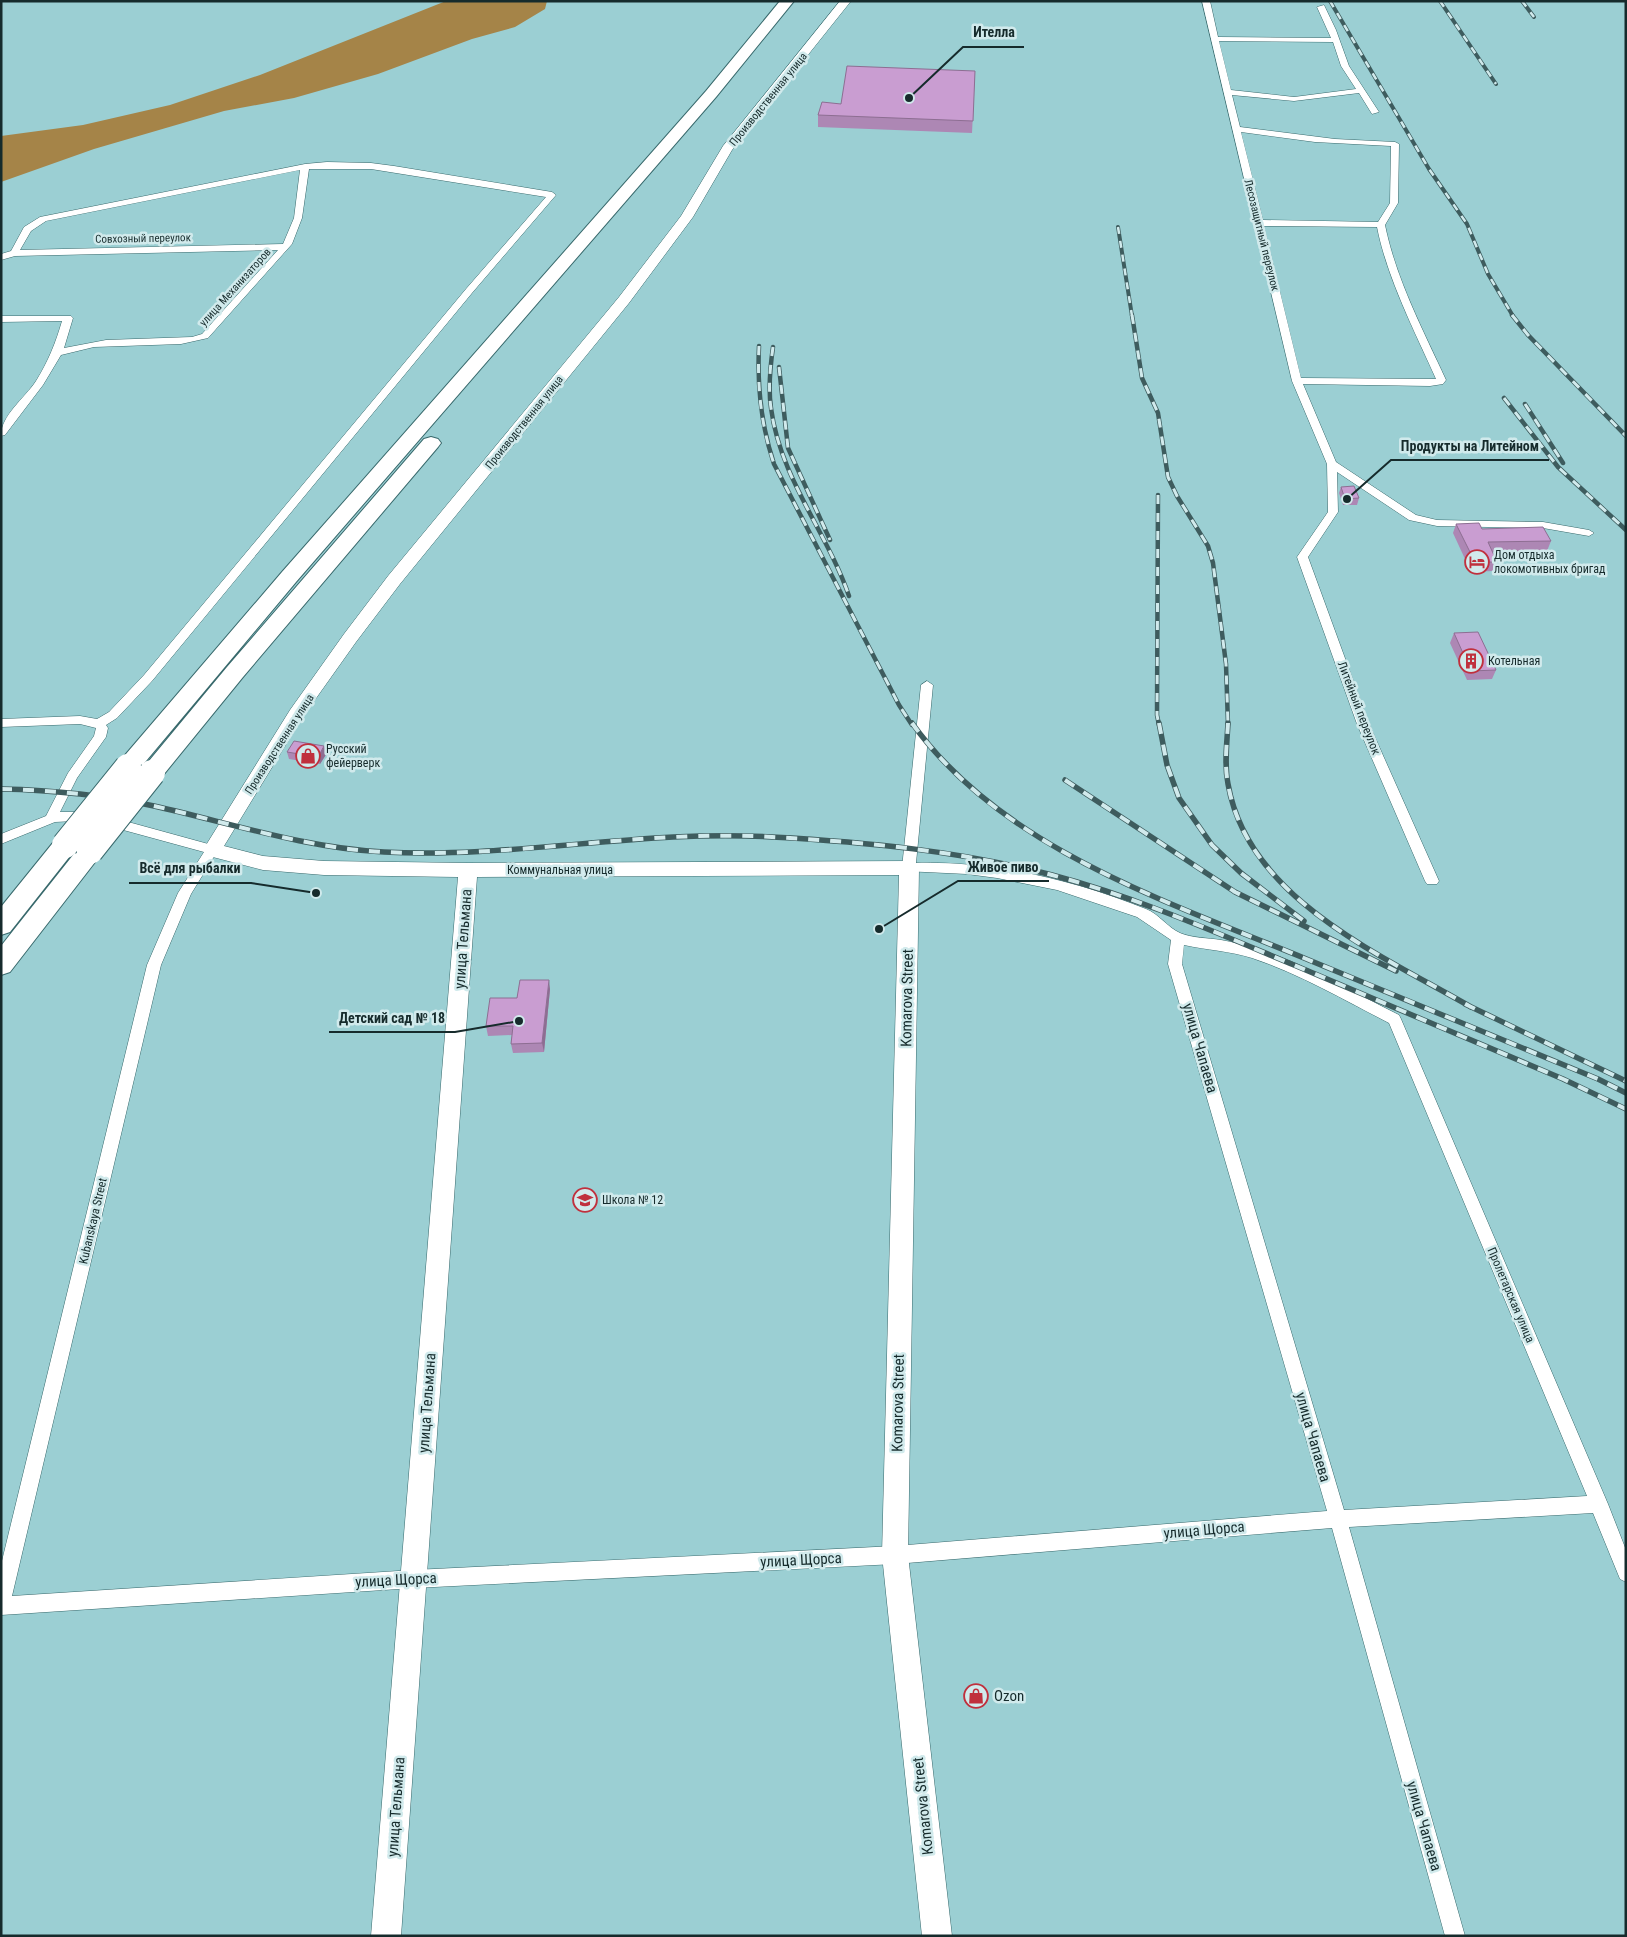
<svg xmlns="http://www.w3.org/2000/svg" width="1627" height="1937" viewBox="0 0 1627 1937" font-family="'Roboto Condensed',sans-serif">
<style>
.forest{fill:#a58448}
.lines{fill:none;stroke-linecap:round;stroke-linejoin:round}
.street-casing{stroke:#38696c;stroke-width:1}
.secondary-casing{stroke:#38696c;stroke-width:1}
.highway-casing{stroke:#38696c;stroke-width:2}
.street{fill:#fff;fill-rule:evenodd}
.secondary{fill:#fff;fill-rule:evenodd}
.highway{fill:#fff;fill-rule:evenodd}
.rail-far2-casing{stroke:#3e5c5e;stroke-width:4}
.rail-far1-casing{stroke:#3e5c5e;stroke-width:4.5}
.rail-casing{stroke:#3e5c5e;stroke-width:5.5}
.rail-far2{stroke:#d1eaec;stroke-width:2.5;stroke-dasharray:7;stroke-linecap:butt}
.rail-far1{stroke:#d1eaec;stroke-width:3;stroke-dasharray:9;stroke-linecap:butt}
.rail{stroke:#d1eaec;stroke-width:4;stroke-dasharray:11;stroke-linecap:butt}
.highway-bridge-casing{stroke:#38696c;stroke-width:28;stroke-linecap:butt}
.highway-bridge{stroke:#fff;stroke-width:26}
.wall{fill:#ad87b4}
.shaded-wall{fill:#8d6e92}
.building{fill:#c99dd1;stroke:#8d6e92}
.labels{text-anchor:middle;stroke-width:5;stroke-linejoin:round;paint-order:stroke}
.far-street-label{font-size:11px;fill:#162b2c;stroke:#d1eaec}
.poi-label{font-size:12px;fill:#162b2c;stroke:#d1eaec;text-anchor:start}
.street-label{font-size:12px;fill:#162b2c;stroke:#d1eaec}
.near-street-label{font-size:15px;fill:#162b2c;stroke:#d1eaec}
.near-poi-label{font-size:15px;fill:#162b2c;stroke:#d1eaec;text-anchor:start}
.leader{fill:none;stroke:#162b2c;stroke-width:2}
.callout-dot{fill:#162b2c;stroke:#d1eaec;stroke-width:2}
.callout-label{font-size:14px;text-anchor:middle;font-weight:bold;fill:#162b2c;stroke:#d1eaec;stroke-width:5;stroke-linejoin:round;paint-order:stroke}
</style>
<rect width="100%" height="100%" fill="#9bcfd3"/>
<path class="forest" d="M446,1H547L545,9L515,27L472,39L378,74L294,98L224,111L94,149L1,182V136L83,125L170,105L260,75Z"/>
<g class="lines">
<g class="street-casing">
<path id="street" d="M1202,1H1210L1218,37L1331,38L1317,7L1324,5L1336,30L1349,66L1379,112L1372,114L1359,93L1294,101L1232,95L1240,127L1335,139L1395,142L1399,144L1398,203L1385,225C1396,279 1423,330 1446,380L1443,384L1430,386L1303,384L1336,462L1416,515L1437,520L1543,522L1589,530L1594,533L1589,536L1543,528L1437,526L1409,520L1337,472L1338,512L1308,557L1369,724L1439,881L1437,884H1427L1425,881L1357,724L1297,557L1328,512L1327,464L1292,381ZM1219,41L1333,42L1341,66L1356,89L1294,97L1231,90ZM1241,132L1315,142L1391,146L1390,203L1378,222L1263,220ZM1264,226L1377,227C1387,278 1415,332 1436,379L1301,378Z
M327,162L371,163L394,166L552,192L556,195L472,293L152,681L117,718L106,725L108,728L106,737L77,778L60,812H89L94,814L95,817L94,820L55,822L1,844V834L46,816L68,773L94,736L96,728L80,724L1,727V719L80,716L97,719L109,712L144,675L466,289L546,197L371,169H309L302,218L292,244L208,338L181,344L94,347L61,355L43,385L5,435L1,436C1,415 25,398 36,381C48,362 56,342 62,321L1,322V316H71L73,318L64,348L106,340L192,337L202,334L278,250L15,256L1,260V254L11,251L24,227L40,217L305,164ZM300,170L294,218L283,244L20,250L31,231L46,221Z
M927,681L933,685L916,863C994,861 1074,880 1146,909C1159,914 1167,927 1180,933C1192,938 1208,938 1221,940C1233,942 1246,946 1258,949C1307,965 1353,992 1399,1015L1401,1019L1608,1504L1626,1550V1582L1620,1579L1593,1513L1349,1527L1465,1936H1445L1332,1528L895,1564L414,1588L1,1615V1565L147,965L178,893L204,852L105,825L104,822L105,819L110,817L212,845L217,847L218,850L191,894L161,965L12,1596L414,1570L895,1546L1327,1511L1168,964L1171,940L1137,917L1057,890L997,878L967,874L904,871L902,868L921,685ZM1184,945C1207,950 1230,951 1252,958C1300,974 1344,1000 1389,1023L1587,1496L1344,1510L1182,964Z"/>
</g>
<g class="secondary-casing">
<path id="secondary" d="M840,1H851L732,150L693,217L629,303L400,584L356,642L302,718L224,846L263,856L324,861L468,863L909,861L916,863L919,868L908,1555L952,1936H922L882,1555L899,875L477,877L401,1936H371L458,877L324,875L263,870L205,855L203,850L290,710L344,634L388,576L619,297L681,216L723,146Z"/>
</g>
<g class="highway-casing">
<path id="highway" d="M780,1H794L716,97L296,582L136,773L128,775L120,773L116,767L120,761L282,572L706,91Z
M431,437L438,439L441,443L438,447L243,677L160,779L152,781L144,779L140,773L144,767L227,667L424,439Z
M65,836L74,839L77,845L74,851L10,932L1,935V907L56,839Z
M90,842L99,845L102,851L99,857L10,972L1,975V946L81,845Z"/>
</g>
<use href="#street" class="street"/>
<use href="#secondary" class="secondary"/>
<use href="#highway" class="highway"/>
<g class="rail-far2-casing">
<path id="rail-far2" d="M1330,1L1429,169L1467,224L1488,274L1513,316
M1440,1L1496,84
M1522,1L1534,17
M1118,227L1132,316"/>
</g>
<g class="rail-far1-casing">
<path id="rail-far1" d="M1132,315L1142,378L1158,413L1168,477L1177,496L1208,546L1213,563L1226,664L1228,725
M1512,315L1528,335L1626,436
M759,346C757,387 761,425 774,464L899,705L912,725
M773,347C770,368 768,388 771,408C780,478 827,532 849,596
M779,367L788,448L830,540
M1504,398L1558,467L1626,530
M1525,404L1563,463
M1158,495L1157,715L1159,725"/>
</g>
<g class="rail-casing">
<path id="rail" d="M912,723C1001,848 1168,902 1304,958C1402,998 1500,1039 1598,1079L1626,1093
M1159,723L1167,765L1179,798L1212,845L1241,873L1304,921
M1228,723C1227,743 1224,764 1228,784C1248,899 1380,954 1471,1007
M1065,780L1235,892L1396,971
M1,789C52,790 103,795 154,806C230,823 305,848 384,852C513,859 642,829 772,837C866,842 961,851 1052,875C1136,897 1215,932 1294,965C1384,1003 1473,1041 1563,1079L1626,1109
M1465,1004L1626,1081"/>
</g>
<use href="#rail-far2" class="rail-far2"/>
<use href="#rail-far1" class="rail-far1"/>
<use href="#rail" class="rail"/>
<g class="highway-bridge-casing">
<path id="highway-bridge" d="M65,845L128,767
M90,851L152,773"/>
</g>
<use href="#highway-bridge" class="highway-bridge"/>
</g>
<path class="wall" d="M975,71L972,133L818,127V115L841,104Z
M1341,487L1359,498L1357,505H1343L1339,493Z
M1456,524L1482,529L1551,541L1547,551L1492,552L1497,562L1493,571L1471,572L1453,533Z
M1454,633L1496,670L1492,679L1467,680L1450,643Z
M324,746L327,753L320,764L289,759L287,752Z
M550,989L544,1052L513,1053L511,1044L512,1035L488,1036L486,1026L517,998Z"/>
<path class="shaded-wall" d="M324,746L327,753L320,764L318,757Z
M549,980L550,989L544,1052L542,1043Z"/>
<path class="building" d="M847,66L975,71L973,121L818,115L822,102L841,104Z
M1354,486L1359,498L1345,499L1341,487Z
M1479,523L1482,529L1543,527L1551,541L1488,542L1497,562H1475L1456,524Z
M1478,632L1496,670L1471,671L1454,633Z
M294,741L324,746L318,757L287,752Z
M520,980H549L542,1043L511,1044L513,1026H486L490,998H517Z"/>
<defs>
<g id="hotel-ring" transform="scale(1.25)"><circle r="9.5" fill="#d1eaec" stroke="#c0303d" stroke-width="1.5"/><path d="M-6-4.5h1.5V1H6V5H4.5V3h-9V5H-6ZM-4 0a1.8 1.8 0 1 1 3.6 0ZM.5 0V-2.5h3Q6-2.5 6 0Z" fill="#c0303d"/></g>
<g id="building-ring" transform="scale(1.25)"><circle r="9.5" fill="#d1eaec" stroke="#c0303d" stroke-width="1.5"/><path d="M-4-6H4V6H1V3H-1V6H-4ZM-2.5-4.3h1.7v1.8h-1.7ZM.8-4.3h1.7v1.8H.8ZM-2.5-1h1.7V.8h-1.7ZM.8-1h1.7V.8H.8Z" fill="#c0303d"/></g>
<g id="shop-ring" transform="scale(1.25)"><circle r="9.5" fill="#d1eaec" stroke="#c0303d" stroke-width="1.5"/><path d="M-5-2.5h2.3a2.7 3.5 0 0 1 5.4 0H5L5.5 6h-11ZM-1.5-2.5h3a1.5 2.3 0 0 0-3 0Z" fill="#c0303d"/></g>
<g id="school-ring" transform="scale(1.25)"><circle r="9.5" fill="#d1eaec" stroke="#c0303d" stroke-width="1.5"/><path d="M0-5L7-2L0 1L-7-2ZM-4 1L0 2.5L4 1V4Q0 6-4 4Z" fill="#c0303d"/></g>
</defs>
<g fill-rule="evenodd">
<use href="#hotel-ring" x="1477" y="562"/>
<use href="#building-ring" x="1471" y="661"/>
<use href="#shop-ring" x="308" y="756"/>
<use href="#school-ring" x="585" y="1200"/>
<use href="#shop-ring" x="976" y="1696"/>
</g>
<g class="labels">
<g class="far-street-label">
<text transform="translate(768 99) rotate(-51)" y="4">Производственная улица</text>
<text transform="translate(1262 235) rotate(76)" y="4">Лесозащитный переулок</text>
<text transform="translate(143 238) rotate(-1)" y="4">Совхозный переулок</text>
<text transform="translate(235 287) rotate(-48)" y="4">улица Механизаторов</text>
<text transform="translate(524 422) rotate(-51)" y="4">Производственная улица</text>
<text transform="translate(279 744) rotate(-57)" y="4">Производственная улица</text>
</g>
<g class="poi-label">
<text x="1494" y="559">Дом отдыха<tspan x="1494" dy="14">локомотивных бригад</tspan></text>
<text x="1488" y="665">Котельная</text>
<text x="326" y="753">Русский<tspan x="326" dy="14">фейерверк</tspan></text>
<text x="602" y="1204">Школа № 12</text>
</g>
<g class="street-label">
<text transform="translate(1359 708) rotate(69)" y="4">Литейный переулок</text>
<text x="560" y="874">Коммунальная улица</text>
<text transform="translate(93 1221) rotate(-77)" y="4">Kubanskaya Street</text>
<text transform="translate(1511 1295) rotate(67)" y="4">Пролетарская улица</text>
</g>
<g class="near-street-label">
<text transform="translate(463 939) rotate(-86)" y="5">улица Тельмана</text>
<text transform="translate(907 998) rotate(-89)" y="5">Komarova Street</text>
<text transform="translate(1200 1048) rotate(74)" y="5">улица Чапаева</text>
<text transform="translate(427 1403) rotate(-86)" y="5">улица Тельмана</text>
<text transform="translate(898 1403) rotate(-89)" y="5">Komarova Street</text>
<text transform="translate(1313 1437) rotate(74)" y="5">улица Чапаева</text>
<text transform="translate(1204 1530) rotate(-5)" y="5">улица Щорса</text>
<text transform="translate(801 1560) rotate(-3)" y="5">улица Щорса</text>
<text transform="translate(396 1580) rotate(-3)" y="5">улица Щорса</text>
<text transform="translate(923 1806) rotate(-96)" y="5">Komarova Street</text>
<text transform="translate(396 1807) rotate(-86)" y="5">улица Тельмана</text>
<text transform="translate(1424 1826) rotate(74)" y="5">улица Чапаева</text>
</g>
<g class="near-poi-label">
<text x="994" y="1701">Ozon</text>
</g>
</g>
<path class="leader" d="M909 98L963 47H1024M1347 499L1391 460H1549M879 929L958 881H1049M316 893L251 883H129M519 1021L455 1032H329"/>
<g class="callout-dot">
<circle cx="909" cy="98" r="5"/>
<circle cx="1347" cy="499" r="5"/>
<circle cx="879" cy="929" r="5"/>
<circle cx="316" cy="893" r="5"/>
<circle cx="519" cy="1021" r="5"/>
</g>
<g class="callout-label">
<text x="994" y="37">Ителла</text>
<text x="1470" y="451">Продукты на Литейном</text>
<text x="1003" y="872">Живое пиво</text>
<text x="190" y="873">Всё для рыбалки</text>
<text x="392" y="1023">Детский сад № 18</text>
</g>
<rect width="1627" height="1937" fill="none" stroke="#162b2c" stroke-width="5"/>
</svg>
